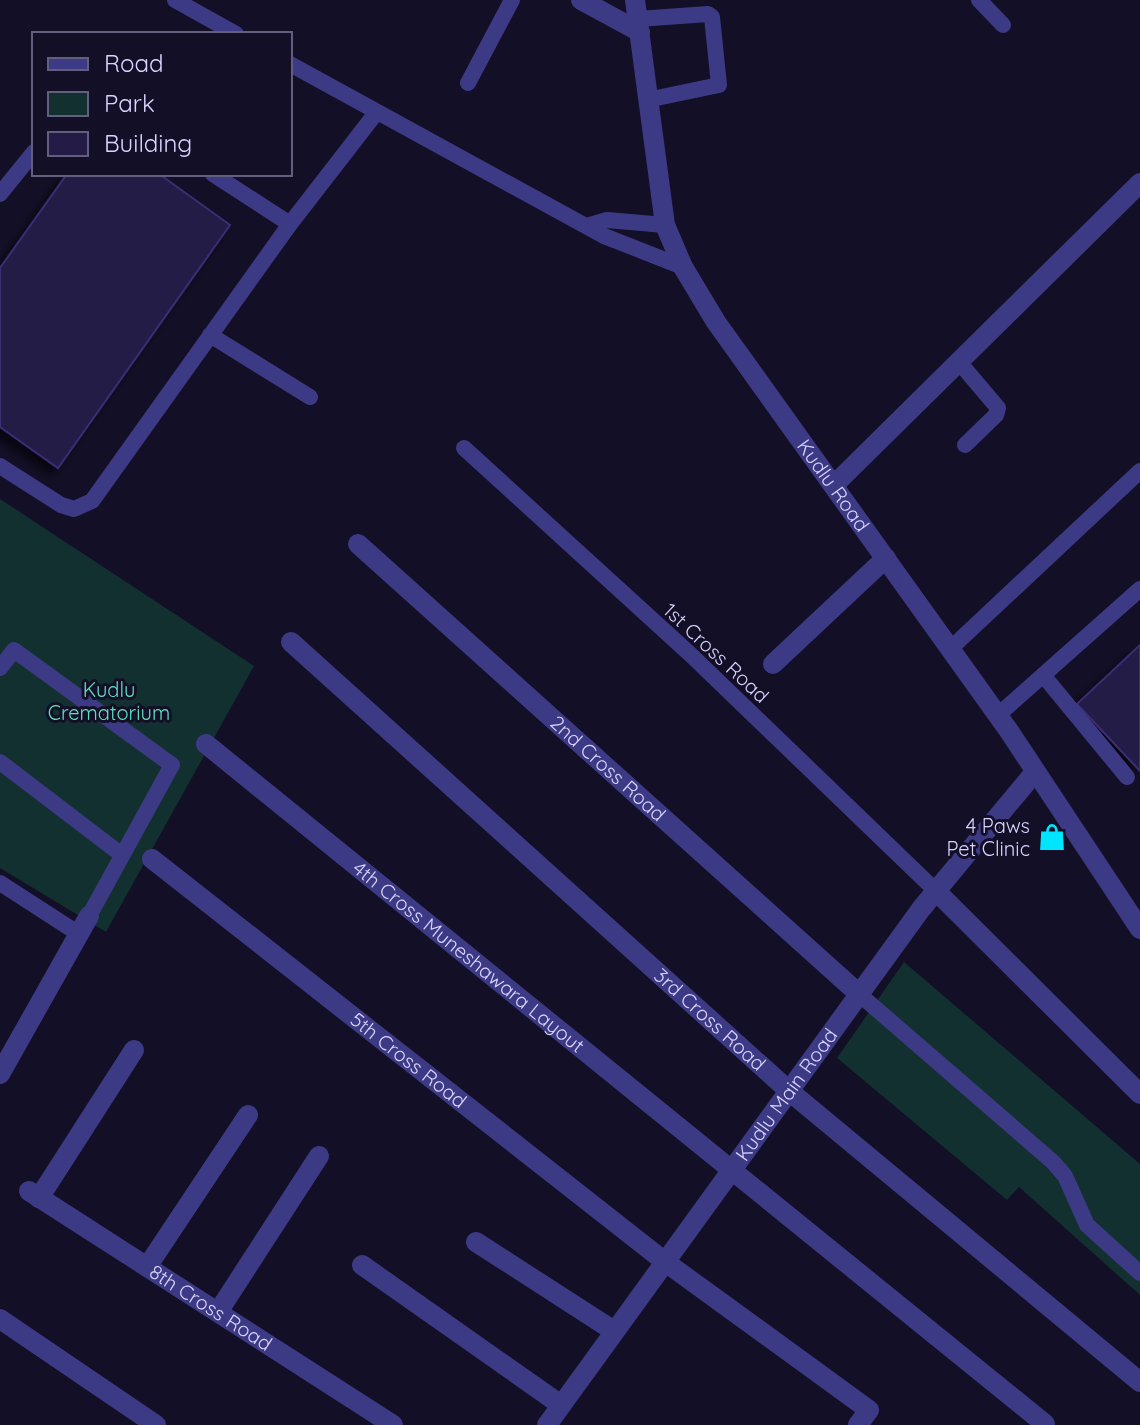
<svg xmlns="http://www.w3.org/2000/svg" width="1140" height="1425" viewBox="0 0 1140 1425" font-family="Quicksand,sans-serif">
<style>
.green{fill:#12302f}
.building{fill:#241b47;stroke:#3b2d73;stroke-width:2;filter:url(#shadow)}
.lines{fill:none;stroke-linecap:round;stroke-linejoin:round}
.service{stroke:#3d3a85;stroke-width:16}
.minor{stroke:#3d3a85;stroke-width:20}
.tertiary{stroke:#3d3a85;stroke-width:20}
.labels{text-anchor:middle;stroke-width:6;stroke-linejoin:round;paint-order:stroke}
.street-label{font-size:20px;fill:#d9d4ff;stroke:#130f26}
.park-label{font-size:20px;fill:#5fe0c0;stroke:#130f26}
.poi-label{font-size:20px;fill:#d9d4ff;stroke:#130f26;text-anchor:end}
</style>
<defs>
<filter id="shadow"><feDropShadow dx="-7" dy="7" stdDeviation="4" flood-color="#0009"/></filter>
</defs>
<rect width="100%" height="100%" fill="#130f26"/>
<path class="green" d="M0,499L254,666L106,932L0,868Z
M904,962L1140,1164V1295L1019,1187L1007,1200L837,1058Z"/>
<path class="building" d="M67,174H159L230,225L58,468L0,427V268Z
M1140,645V771L1077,704Z"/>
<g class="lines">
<path class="service" d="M175,0L236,34
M979,0L1003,25
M638,19L708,14L712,17L719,85L647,100
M290,64L604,236L683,267
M468,83L512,0
M213,174L290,224
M0,194L34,152
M590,225L607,220L665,225
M210,335L310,397
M959,362L998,408L996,415L965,445
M464,448L690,654L936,891
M0,466L61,505L74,509L92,501L290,224L376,113
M950,649L1140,471
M0,668L14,650L172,765L89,916
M1043,675L1127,777
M997,716L1140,589
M0,762L122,855
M0,883L79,934
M859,994L1053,1162L1065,1176L1087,1225L1140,1273"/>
<g class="minor">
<path d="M834,485L1140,183"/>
<path id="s1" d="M358,544L859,994"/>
<path id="s2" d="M291,642L788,1090L1140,1382"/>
<path d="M773,664L886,558"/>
<path id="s3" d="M206,744L1045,1424"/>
<path id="s4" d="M152,859L664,1261L869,1410L858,1425"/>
<path d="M936,891L1140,1094"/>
<path d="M0,1074L89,916"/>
<path id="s5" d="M29,1191L393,1425"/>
<path d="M39,1198L134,1050"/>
<path d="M476,1242L614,1331"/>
<path d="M362,1265L561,1405"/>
<path d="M147,1267L248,1115"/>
<path d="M218,1312L319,1156"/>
<path d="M0,1319L156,1425"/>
<path id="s6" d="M547,1425L921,909L1035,772"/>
</g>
<g class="tertiary">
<path d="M581,0L640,32"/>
<path id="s7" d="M635,0L665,225L683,267L716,322L1009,731L1140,929"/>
</g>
</g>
<defs>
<g id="shop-bare" transform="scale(2.16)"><path d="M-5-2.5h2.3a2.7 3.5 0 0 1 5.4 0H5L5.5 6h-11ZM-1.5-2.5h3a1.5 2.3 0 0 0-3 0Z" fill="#00e5ff" stroke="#130f26" stroke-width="2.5" paint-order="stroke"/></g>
</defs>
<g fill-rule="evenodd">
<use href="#shop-bare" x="1052" y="837"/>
</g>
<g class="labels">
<g class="street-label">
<text dy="7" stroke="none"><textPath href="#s7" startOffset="538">Kudlu Road</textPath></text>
<text transform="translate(716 653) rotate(43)" y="7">1st Cross Road</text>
<text dy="7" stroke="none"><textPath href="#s1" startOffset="336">2nd Cross Road</textPath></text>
<text dy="7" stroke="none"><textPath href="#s3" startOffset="338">4th Cross Muneshawara Layout</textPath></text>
<text dy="7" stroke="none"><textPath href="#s2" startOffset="564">3rd Cross Road</textPath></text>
<text dy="7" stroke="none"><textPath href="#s4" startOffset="326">5th Cross Road</textPath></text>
<text dy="7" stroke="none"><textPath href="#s6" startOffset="408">Kudlu Main Road</textPath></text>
<text dy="7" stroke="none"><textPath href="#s5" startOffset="216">8th Cross Road</textPath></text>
</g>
<g class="park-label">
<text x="109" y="697">Kudlu<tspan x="109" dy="23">Crematorium</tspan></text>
</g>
<g class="poi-label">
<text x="1030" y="833">4 Paws<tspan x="1030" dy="23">Pet Clinic</tspan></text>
</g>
</g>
<rect x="32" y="32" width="260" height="144" fill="#130f26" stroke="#625e7d" stroke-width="2"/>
<rect x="48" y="58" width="40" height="12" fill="#3d3a85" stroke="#625e7d" stroke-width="2"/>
<text x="104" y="72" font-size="24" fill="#d9d4ff">Road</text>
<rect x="48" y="92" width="40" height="24" fill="#12302f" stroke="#625e7d" stroke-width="2"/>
<text x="104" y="112" font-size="24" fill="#d9d4ff">Park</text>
<rect x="48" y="132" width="40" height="24" fill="#241b47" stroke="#625e7d" stroke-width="2"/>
<text x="104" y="152" font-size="24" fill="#d9d4ff">Building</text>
</svg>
